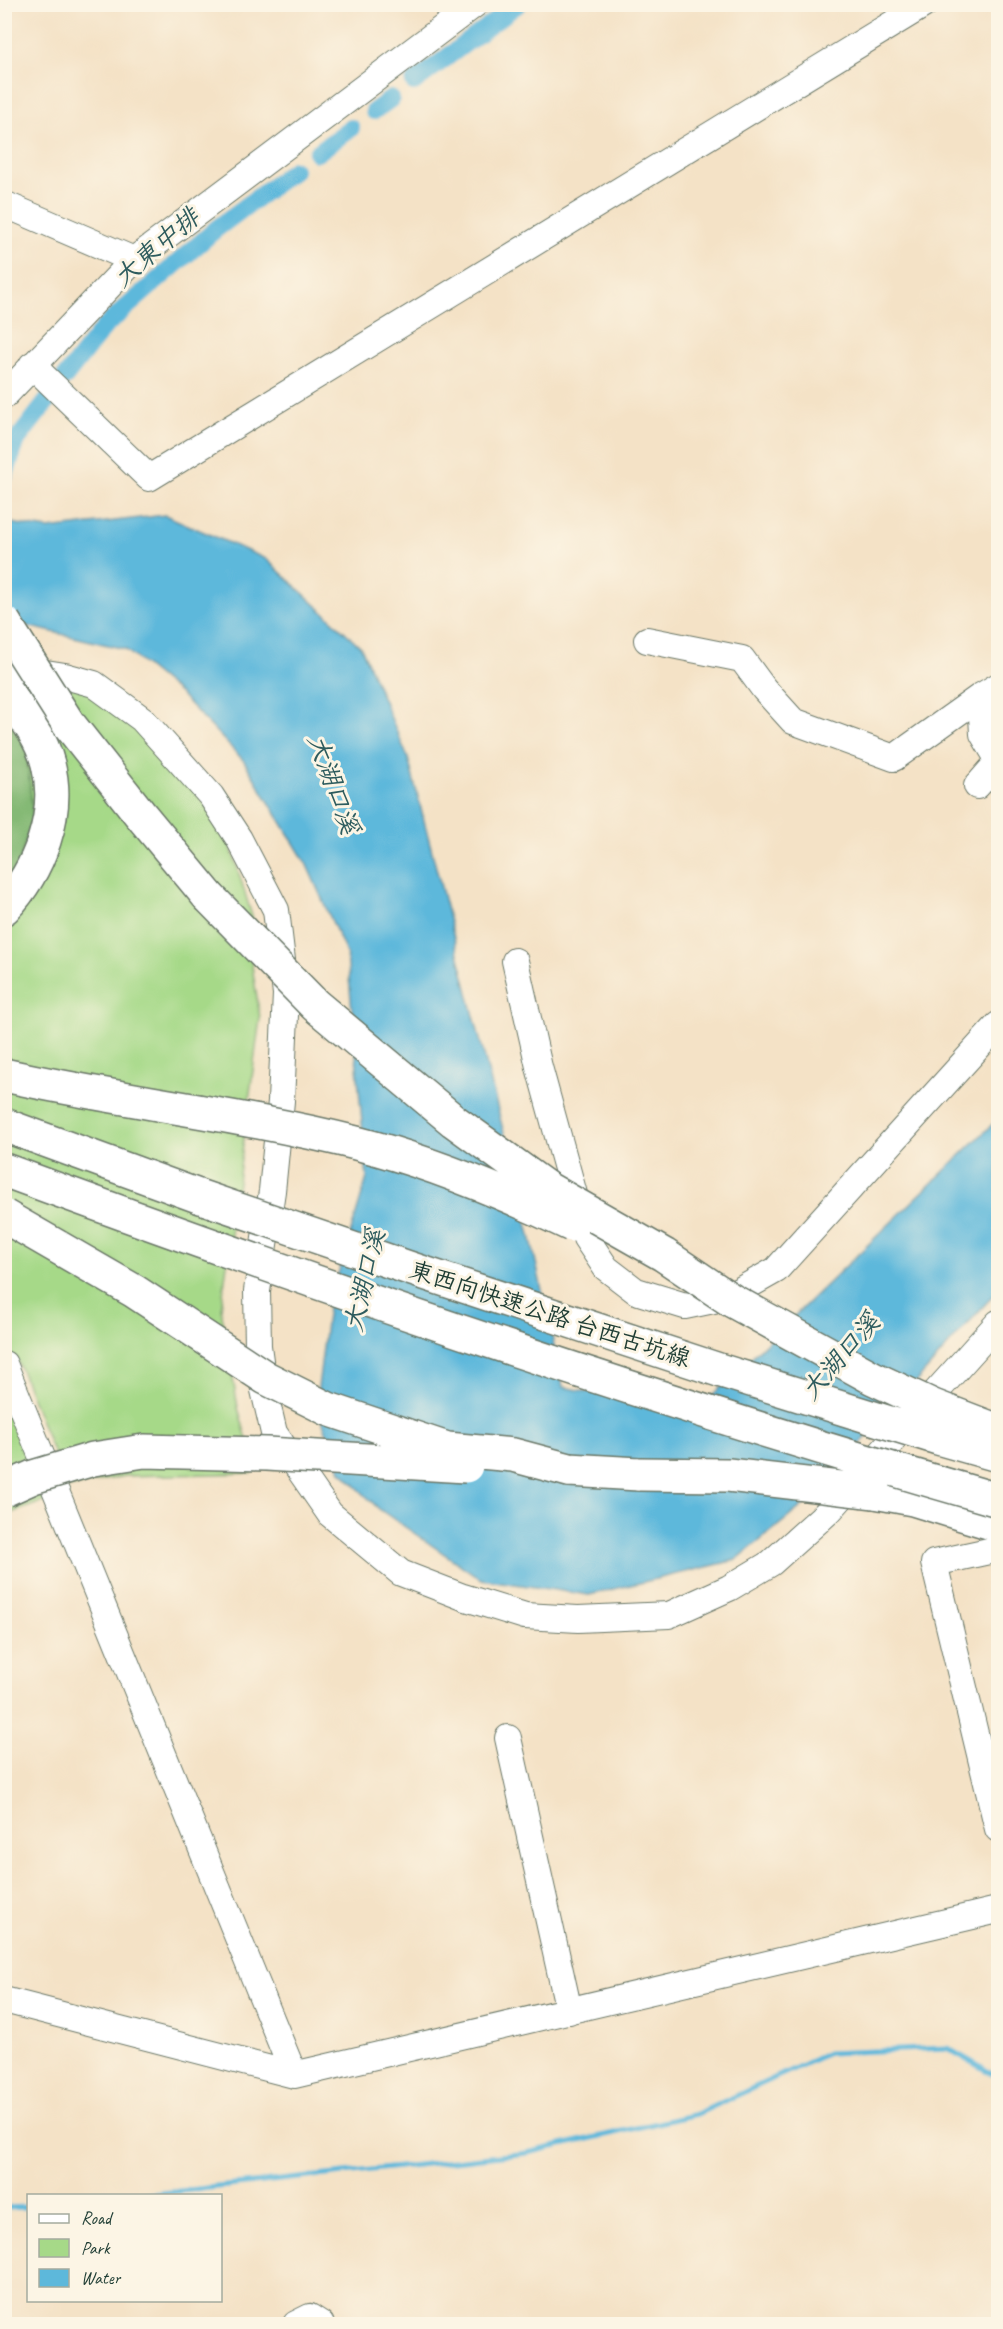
<svg xmlns="http://www.w3.org/2000/svg" width="1003" height="2329" viewBox="0 0 1003 2329" font-family="Caveat,'LXGW WenKai TC',sans-serif">
<style>
.green{fill:#a6d988;stroke:#628b5e;stroke-width:1.5}
.forest{fill:#84b974;stroke:#527b54;stroke-width:1.5}
.water{fill:#5db8db;stroke:#3e7a88;stroke-width:1.5}
.lines{fill:none;stroke-linecap:round;stroke-linejoin:round}
.stream{stroke:#5db8db;stroke-width:5}
.canal{stroke:#5db8db;stroke-width:18}
.minor-casing{stroke:#6a7767;stroke-width:28}
.highway-casing{stroke:#6a7767;stroke-width:36}
.minor{stroke:#fff;stroke-width:26}
.highway{stroke:#fff;stroke-width:33}
.highway-bridge-casing{stroke:#6a7767;stroke-width:36;stroke-linecap:butt}
.highway-bridge{stroke:#fff;stroke-width:33}
.labels{text-anchor:middle;stroke-width:6;stroke-linejoin:round;paint-order:stroke}
.street-label{font-size:24px;fill:#1f3d34;stroke:#fcf5e5}
.water-label{font-size:26px;font-style:italic;fill:#2e5c5e;stroke:#fcf5e5}
</style>
<rect width="100%" height="100%" fill="#fcf5e5"/>
<filter id="ink" filterUnits="userSpaceOnUse"><feTurbulence type="fractalNoise" baseFrequency=".0167" numOctaves="2"/><feDisplacementMap in="SourceGraphic" scale="12" xChannelSelector="R" yChannelSelector="G"/><feConvolveMatrix kernelMatrix="1 2 1 2 8 2 1 2 1" color-interpolation-filters="sRGB"/></filter>
<filter id="wash" filterUnits="userSpaceOnUse"><feTurbulence type="fractalNoise" baseFrequency=".008" numOctaves="4" result="noise"/><feDisplacementMap in="SourceGraphic" scale="24" xChannelSelector="R" yChannelSelector="G"/><feGaussianBlur stdDeviation="1.35" result="paint"/><feColorMatrix in="noise" values="0 0 0 0 0 0 0 0 0 0 0 0 0 0 0 0 0 1.4 0 .05"/><feComposite in="paint" operator="in"/></filter>
<g filter="url(#wash)">
<rect width="100%" height="100%" fill="#f4e2c6"/>
<path class="green" d="M4,639L136,717L226,831L255,926L251,959L260,1018L221,1309L238,1408L250,1450L252,1473L125,1476L67,1488L16,1357L5,1361Z
M4,1405L33,1462L45,1501L5,1515Z"/>
<path class="forest" d="M4,719L26,746L33,816L15,876L4,884Z"/>
<path class="water" d="M165,515L266,559L361,647L408,758L530,1235L563,1387L696,1411L998,1119V1290L812,1498L736,1560L589,1595L481,1579L379,1509L341,1471L316,1404L328,1307L367,1178L347,955L306,863L244,761L180,694L125,649L5,621L4,522L48,529Z"/>
<g class="lines">
<path class="stream" d="M135,2196L527,2153L697,2114L828,2053L947,2048L998,2077
M4,2208L28,2207"/>
<path class="canal" d="M414,82L518,4
M374,111L391,99
M317,153L351,128
M65,377L105,326L216,229L294,170
M4,477L17,440L48,400"/>
</g>
</g>
<g filter="url(#ink)">
<g class="lines">
<g class="minor-casing">
<path id="minor" d="M4,204L134,260
M32,365L149,478L925,4
M4,396L134,260L475,4
M647,640L742,659L764,689L793,721L894,758L981,696L998,686
M4,671L14,668L65,676L94,684L142,719L211,796L239,839L276,910L286,994L281,1101L272,1191L257,1291L258,1346L264,1390L274,1433L330,1514L401,1573L463,1597L525,1616L578,1619L669,1615L729,1588L771,1563L830,1510L998,1323
M981,696L983,734L998,759
M977,786L998,762
M515,961L539,1067L586,1238L606,1268L636,1291L685,1306L728,1297L776,1270L998,1025
M4,1364L294,2075
M998,1549L934,1563L998,1829
M508,1738L569,2011
M4,2000L294,2075L998,1910
M296,2324L310,2317L321,2324"/>
</g>
<g class="highway-casing">
<path id="highway" d="M4,689C21,712 41,736 48,764C61,814 39,871 4,908
M68,723L140,814L208,896
M569,1470L639,1474
M875,1492L913,1499L998,1525"/>
</g>
<use href="#minor" class="minor"/>
<use href="#highway" class="highway"/>
<g class="highway-bridge-casing">
<path id="highway-bridge" d="M4,622L68,723
M208,896L315,1005L454,1121L548,1189L664,1255L731,1300L873,1378L933,1406L998,1431
M4,1075C121,1101 240,1114 356,1143C431,1162 503,1192 572,1225
M4,1125L201,1197L412,1269L722,1371L938,1438L998,1455
M4,1170C332,1291 663,1404 998,1500
M4,1216L134,1291L266,1378L328,1409L447,1449L513,1455L569,1470
M639,1474L728,1475L875,1492
M4,1490L33,1477L93,1459L144,1451L267,1454L466,1466"/>
</g>
<use href="#highway-bridge" class="highway-bridge"/>
</g>
</g>
<g class="labels">
<g class="street-label">
<text transform="translate(550 1314) rotate(18)" y="8">東西向快速公路 台西古坑線</text>
</g>
<g class="water-label">
<text transform="translate(156 247) rotate(-41)" y="9">大東中排</text>
<text transform="translate(334 784) rotate(70)" y="9">大湖口溪</text>
<text transform="translate(364 1280) rotate(-77)" y="9">大湖口溪</text>
<text transform="translate(840 1356) rotate(-49)" y="9">大湖口溪</text>
</g>
</g>
<rect width="1003" height="2329" fill="none" stroke="#fcf5e5" stroke-width="24"/>
<rect x="27" y="2194" width="195" height="108" fill="#fcf5e5" stroke="#a4ab9e" stroke-width="1.5"/>
<rect x="39" y="2214" width="30" height="9" fill="#ffffff" stroke="#a4ab9e" stroke-width="1.5"/>
<text x="81" y="2224" font-size="18" fill="#1f3d34">Road</text>
<rect x="39" y="2239" width="30" height="18" fill="#a6d988" stroke="#a4ab9e" stroke-width="1.5"/>
<text x="81" y="2254" font-size="18" fill="#1f3d34">Park</text>
<rect x="39" y="2269" width="30" height="18" fill="#5db8db" stroke="#a4ab9e" stroke-width="1.5"/>
<text x="81" y="2284" font-size="18" fill="#1f3d34">Water</text>
</svg>
